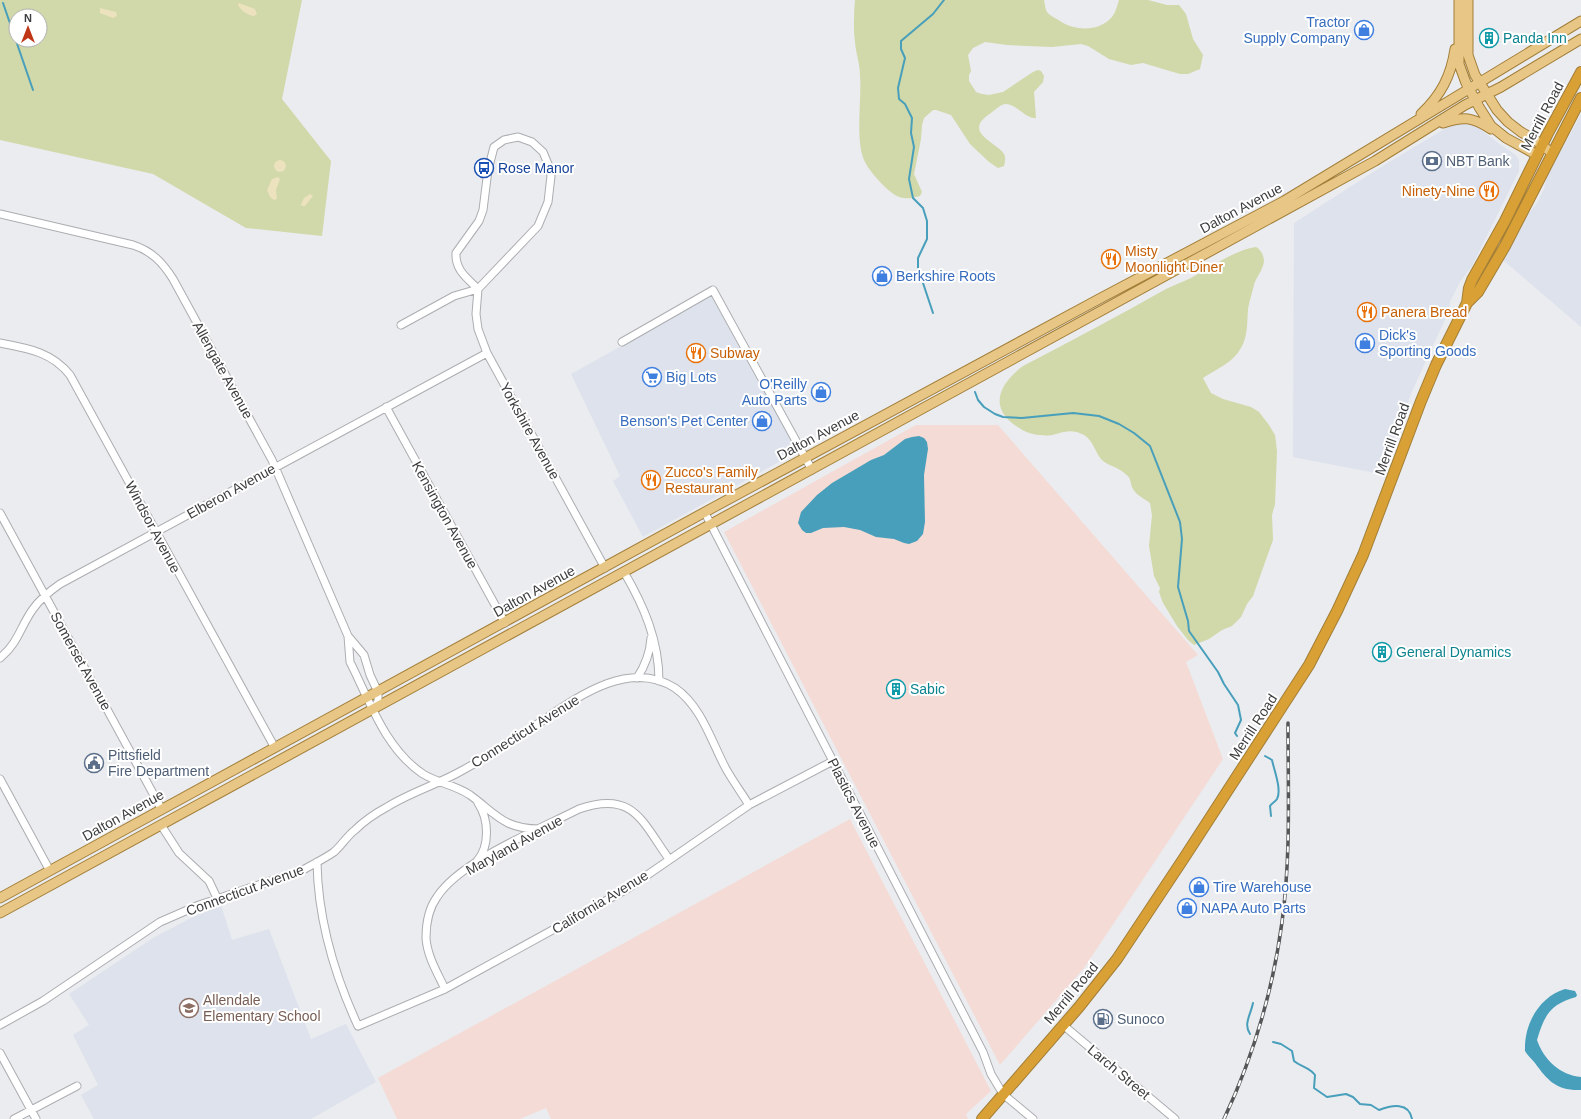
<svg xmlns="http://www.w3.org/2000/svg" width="1581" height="1119" viewBox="0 0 1581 1119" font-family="Helvetica,sans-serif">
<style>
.built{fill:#dde2ec}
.industrial{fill:#f5dbd6}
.green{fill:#d1d8a9;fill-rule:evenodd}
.sand{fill:#ece2bd}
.water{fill:#489fbb}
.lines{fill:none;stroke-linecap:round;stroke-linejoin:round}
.stream{stroke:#489fbb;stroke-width:2}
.minor-casing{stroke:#abadb0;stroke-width:9}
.major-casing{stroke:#a27e38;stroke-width:11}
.highway-casing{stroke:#a27e38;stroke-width:12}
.minor{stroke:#fff;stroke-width:7}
.major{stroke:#e8c786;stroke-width:9}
.highway{stroke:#d9a135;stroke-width:10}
.rail-casing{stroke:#555657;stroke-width:3.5}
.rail{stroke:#fff;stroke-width:2;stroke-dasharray:6;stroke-linecap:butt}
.labels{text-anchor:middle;stroke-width:4;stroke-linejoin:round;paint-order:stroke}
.shop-label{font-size:14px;fill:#366cbe;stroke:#fff;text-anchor:start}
.culture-label{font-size:14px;fill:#0d838f;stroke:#fff;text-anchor:start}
.street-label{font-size:14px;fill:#3c3d3e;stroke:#fff}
.service-label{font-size:14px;fill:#4e5e75;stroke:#fff;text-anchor:start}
.transit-label{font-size:14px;fill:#164399;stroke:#fff;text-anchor:start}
.food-label{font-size:14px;fill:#c56008;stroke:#fff;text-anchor:start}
.education-label{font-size:14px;fill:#785e54;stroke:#fff;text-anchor:start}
</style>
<rect width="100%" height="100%" fill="#eaecef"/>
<path class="built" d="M1581,114V327L1503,260L1527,216L1537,203L1544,189L1546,178Z
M1467,122L1478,127L1498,143L1516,155L1519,160V171L1472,266L1460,282L1450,302L1449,311L1413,389L1381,474L1293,457L1294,223L1381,167L1446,128L1455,124Z
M711,296L797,452L643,537L613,481L620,476L571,374Z
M221,905L232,940L269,929L311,1039L346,1024L376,1082L311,1119H94L81,1095L98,1085L73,1035L89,1025L69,994L153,938L191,918Z"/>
<path class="industrial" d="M916,425H998L1198,655L1186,662L1223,759L1084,968L1000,1065L724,532Z
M850,819L991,1091L966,1114L968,1119H551L546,1108L520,1119H397L378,1078Z"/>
<path class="green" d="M0,0H302L282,99L331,161L322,236L246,228L153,174L0,140ZM16,16H40V40H16Z
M855,0H1044C1045,4 1045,9 1047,12C1050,16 1056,18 1060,21C1075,31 1099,32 1112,17C1116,12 1117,6 1119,0H1148L1167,5H1179L1186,14L1193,39L1203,55L1200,69L1188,74H1180L1143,63L1131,65L1109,59L1088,46L1081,44L1052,47L1007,45L985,42L973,48L968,55L971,71L969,75V81L976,92L982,94L989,95L1003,92L1033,72L1038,70L1041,71L1044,76L1043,82L1034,92L1036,118C1025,119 1018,105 1006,104C1000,104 993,112 988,115C963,133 998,143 1004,154C1006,158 1005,161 1004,166L998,168L989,162L970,144L951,115L936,110H933L924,118L922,125L921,139L914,174L922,192L920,196C902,201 897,198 884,186C877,179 868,169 864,160C855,139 862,99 860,75C860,64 856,54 855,42C853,28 854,14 855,0Z
M1256,247C1261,250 1263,254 1264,260C1264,269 1256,277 1254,285C1252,293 1249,302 1248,309C1247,323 1248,336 1241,348C1233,363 1216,369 1203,378L1211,393L1223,399L1251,407L1259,412L1269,425L1275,435L1277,451L1275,504L1272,515L1273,540L1253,596L1247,604L1241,617L1232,626L1222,630L1209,639L1194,645L1188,640L1177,626L1163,603L1159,592L1160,588L1154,576L1149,546L1152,515L1150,503C1145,499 1136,495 1133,489C1129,481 1133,479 1123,472C1117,467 1107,465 1102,460C1095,453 1094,441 1084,435C1066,425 1057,438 1040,435C1029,434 1021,430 1012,423C988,403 1003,381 1023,366C1071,341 1118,316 1166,289C1174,285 1183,282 1191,278C1210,268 1234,250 1256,247Z"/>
<path class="sand" d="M239,3L255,9L257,14L254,16C249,16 240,10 238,5Z
M100,8L116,12L117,16L113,18L100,13Z
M274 166a6 6 0 1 1 12 0a6 6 0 1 1-12 0Z
M278,177L280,179L276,190L277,199L274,200L270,197L267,190L272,179Z
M310,194L313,196L305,206H302L301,204L304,198Z"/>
<path class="water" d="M919,436L924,438L927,442L928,449L924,475L925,522L923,534L917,541L909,544L904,543L894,539L876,537L860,530L844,527L823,528L811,533H806L802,530L798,523L801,512L817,495L832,483L871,460L884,455L905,439L912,437Z
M1565,989L1575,991L1577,995L1576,997C1550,1004 1544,1016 1537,1040C1544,1060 1560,1075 1581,1077V1090C1557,1091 1548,1081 1535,1063C1532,1059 1528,1056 1525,1051C1524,1024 1539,997 1565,989Z"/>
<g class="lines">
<path class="stream" d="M3,3L33,90
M933,313L918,268V258L927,239V221L923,208L913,198L909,179L914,147L911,133L912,118L905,104L899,99L898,88L905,58L901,49V41L933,14L944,0
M975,392L978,400L984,407L995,414L1003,417L1022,418L1073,413L1099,416L1119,424L1134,433L1150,446L1180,522L1182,539L1178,587L1188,621L1189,631L1218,672L1224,684L1238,705L1241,720L1235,733L1237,736
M1265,756L1272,760C1274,770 1282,790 1277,799C1275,802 1272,803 1270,806L1271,816
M1250,1034C1243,1024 1251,1014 1253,1003
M1273,1042L1281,1044L1292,1051L1294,1061C1301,1067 1309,1067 1315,1075L1314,1088L1327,1097L1346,1094L1353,1097L1360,1104L1371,1105L1379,1110C1392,1105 1409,1102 1412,1119"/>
<g class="minor-casing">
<path id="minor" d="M0,214L133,245C152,251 163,263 173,279L272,460L348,636L350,662L353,668C371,705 387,750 423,774C438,783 455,785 470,795C496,814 504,829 539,829
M401,325L454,296L478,289C467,278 455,270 456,253L479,221L483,210L488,170L494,147L504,140L518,137L532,142L543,152L548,164L551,176L548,202L538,226L478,289L476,314L478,329L487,353L605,568
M622,342L713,290L812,470
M0,343C27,348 52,352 70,375L275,748
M386,407L505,623
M0,513L162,810
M705,513L983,1052L991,1074L1003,1094L1033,1119
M624,572C644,606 659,641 659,681
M348,636L364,655L370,675L378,692V701L374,709
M0,658C19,642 20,627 33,609C40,599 50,591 60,584L487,353
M637,678C645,666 650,653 651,638
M0,779L50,871
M161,825L179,853L209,881L217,898
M477,861C490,846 489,819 478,803
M317,862C318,920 334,974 358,1026L445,989L627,889L749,805L833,761
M445,989C438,974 427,956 426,938C426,924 429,908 437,897C460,861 540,829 579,809C634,790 642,822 669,859
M0,1025L43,1001L160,922L199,905L303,870C313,864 324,859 334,852C342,845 347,836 355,830C364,821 376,813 387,807C411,792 439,784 463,770C487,757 510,742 533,727C572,701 627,657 675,688C701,706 711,740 725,767C732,780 741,792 749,805
M1063,1025L1175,1119
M0,1053L36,1119
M14,1119L77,1086"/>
</g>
<g class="major-casing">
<path id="major" d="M1459,0V64L1466,83L1479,107L1491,126L1506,138L1537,155
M1468,0V55L1475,75L1497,110L1508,122L1521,132L1535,140L1552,153
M1421,114C1441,95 1451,76 1455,49
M1443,123C1464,116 1472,117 1491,129
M0,898L716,506L1099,299L1284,201L1581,21
M0,913L1375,161L1465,105L1501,87L1581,39"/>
</g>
<g class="highway-casing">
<path id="highway" d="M1467,303L1469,288L1472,280L1505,221L1547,135L1581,72
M982,1119L1079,1007L1117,959L1184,858L1309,665L1337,611L1363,555L1421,401L1436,365L1467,303L1478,292L1505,246L1581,98"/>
</g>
<use href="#minor" class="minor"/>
<use href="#major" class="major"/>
<use href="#highway" class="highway"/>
<g class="rail-casing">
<path id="rail" d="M1224,1119C1253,1057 1273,990 1282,922C1291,856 1288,789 1288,723"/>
</g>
<use href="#rail" class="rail"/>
</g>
<defs>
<g id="shop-ring" transform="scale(1)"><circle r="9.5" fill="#fff" stroke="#3f7fe0" stroke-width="1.5"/><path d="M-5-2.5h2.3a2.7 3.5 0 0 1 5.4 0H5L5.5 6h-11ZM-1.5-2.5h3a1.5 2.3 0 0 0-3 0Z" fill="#3f7fe0"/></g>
<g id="building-ring" transform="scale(1)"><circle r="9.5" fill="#fff" stroke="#0f9aa8" stroke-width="1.5"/><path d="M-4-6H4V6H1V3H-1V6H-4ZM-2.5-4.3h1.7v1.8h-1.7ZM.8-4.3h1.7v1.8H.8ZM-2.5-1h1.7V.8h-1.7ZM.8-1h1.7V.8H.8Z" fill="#0f9aa8"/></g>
<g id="bank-ring" transform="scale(1)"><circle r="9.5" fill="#fff" stroke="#5c6f8a" stroke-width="1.5"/><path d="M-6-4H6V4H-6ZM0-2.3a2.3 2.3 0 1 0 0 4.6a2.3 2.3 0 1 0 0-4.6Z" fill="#5c6f8a"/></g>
<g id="bus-ring" transform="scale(1)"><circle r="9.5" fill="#fff" stroke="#1a4fb4" stroke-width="1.5"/><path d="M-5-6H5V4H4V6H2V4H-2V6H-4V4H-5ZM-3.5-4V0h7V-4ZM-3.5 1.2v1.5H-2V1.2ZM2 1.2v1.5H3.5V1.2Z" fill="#1a4fb4"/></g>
<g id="restaurant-ring" transform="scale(1)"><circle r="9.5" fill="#fff" stroke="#e8710a" stroke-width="1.5"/><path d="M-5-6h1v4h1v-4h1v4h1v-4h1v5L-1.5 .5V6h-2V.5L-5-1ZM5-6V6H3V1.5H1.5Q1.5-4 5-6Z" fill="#e8710a"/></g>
<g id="supermarket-ring" transform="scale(1)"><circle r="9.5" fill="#fff" stroke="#3f7fe0" stroke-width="1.5"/><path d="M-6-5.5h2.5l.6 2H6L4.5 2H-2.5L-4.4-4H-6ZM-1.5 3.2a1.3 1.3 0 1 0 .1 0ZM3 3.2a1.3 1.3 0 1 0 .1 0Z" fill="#3f7fe0"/></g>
<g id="civic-ring" transform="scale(1)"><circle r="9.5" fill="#fff" stroke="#5c6f8a" stroke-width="1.5"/><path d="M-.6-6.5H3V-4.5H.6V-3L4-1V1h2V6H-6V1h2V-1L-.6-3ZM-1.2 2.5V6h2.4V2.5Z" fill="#5c6f8a"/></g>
<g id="school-ring" transform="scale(1)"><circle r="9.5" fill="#fff" stroke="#8d6e63" stroke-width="1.5"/><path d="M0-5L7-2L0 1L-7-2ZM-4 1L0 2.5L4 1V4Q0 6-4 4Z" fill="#8d6e63"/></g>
<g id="fuel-ring" transform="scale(1)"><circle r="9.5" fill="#fff" stroke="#5c6f8a" stroke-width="1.5"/><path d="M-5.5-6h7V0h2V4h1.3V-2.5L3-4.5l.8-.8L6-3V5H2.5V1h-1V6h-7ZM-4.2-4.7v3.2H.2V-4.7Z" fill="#5c6f8a"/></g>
</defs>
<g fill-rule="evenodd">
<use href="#shop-ring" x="1364" y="30"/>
<use href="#building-ring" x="1489" y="38"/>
<use href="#bank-ring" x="1432" y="161"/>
<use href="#bus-ring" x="484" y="168"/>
<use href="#restaurant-ring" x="1489" y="191"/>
<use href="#restaurant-ring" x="1111" y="259"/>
<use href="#shop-ring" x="882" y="276"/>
<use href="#restaurant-ring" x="1367" y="312"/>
<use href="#shop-ring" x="1365" y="343"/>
<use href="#restaurant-ring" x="696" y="353"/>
<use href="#supermarket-ring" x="652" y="377"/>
<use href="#shop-ring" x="821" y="392"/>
<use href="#shop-ring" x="762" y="421"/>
<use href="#restaurant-ring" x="651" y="480"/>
<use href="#building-ring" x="1382" y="652"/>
<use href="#building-ring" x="896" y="689"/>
<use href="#civic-ring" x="94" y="763"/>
<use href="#shop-ring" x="1199" y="887"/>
<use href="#shop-ring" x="1187" y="908"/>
<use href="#school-ring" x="189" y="1008"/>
<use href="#fuel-ring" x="1103" y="1019"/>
</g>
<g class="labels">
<g class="shop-label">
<text x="1350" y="27" text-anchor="end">Tractor<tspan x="1350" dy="16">Supply Company</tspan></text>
<text x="896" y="281">Berkshire Roots</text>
<text x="1379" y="340">Dick's<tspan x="1379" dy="16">Sporting Goods</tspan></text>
<text x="666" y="382">Big Lots</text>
<text x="807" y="389" text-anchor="end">O'Reilly<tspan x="807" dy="16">Auto Parts</tspan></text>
<text x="748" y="426" text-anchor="end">Benson's Pet Center</text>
<text x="1213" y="892">Tire Warehouse</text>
<text x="1201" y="913">NAPA Auto Parts</text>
</g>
<g class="culture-label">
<text x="1503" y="43">Panda Inn</text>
<text x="1396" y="657">General Dynamics</text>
<text x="910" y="694">Sabic</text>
</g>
<g class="street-label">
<text transform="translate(1542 116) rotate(-62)" y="5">Merrill Road</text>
<text transform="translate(1241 208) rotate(-28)" y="5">Dalton Avenue</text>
<text transform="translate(223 370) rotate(61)" y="5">Allengate Avenue</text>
<text transform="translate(530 431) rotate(61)" y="5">Yorkshire Avenue</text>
<text transform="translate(818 435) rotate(-28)" y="5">Dalton Avenue</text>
<text transform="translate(1392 439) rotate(-70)" y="5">Merrill Road</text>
<text transform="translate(231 491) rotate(-29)" y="5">Elberon Avenue</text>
<text transform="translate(445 515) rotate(61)" y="5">Kensington Avenue</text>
<text transform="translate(153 527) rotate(62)" y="5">Windsor Avenue</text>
<text transform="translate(534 591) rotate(-29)" y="5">Dalton Avenue</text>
<text transform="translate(81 661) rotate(61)" y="5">Somerset Avenue</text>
<text transform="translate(1253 727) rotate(-57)" y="5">Merrill Road</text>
<text transform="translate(525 731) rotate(-32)" y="5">Connecticut Avenue</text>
<text transform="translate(854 803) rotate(63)" y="5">Plastics Avenue</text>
<text transform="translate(123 815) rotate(-29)" y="5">Dalton Avenue</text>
<text transform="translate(514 845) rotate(-29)" y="5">Maryland Avenue</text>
<text transform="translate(245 890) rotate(-20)" y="5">Connecticut Avenue</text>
<text transform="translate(600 902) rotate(-31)" y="5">California Avenue</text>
<text transform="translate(1071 993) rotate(-50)" y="5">Merrill Road</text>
<text transform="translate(1119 1072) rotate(40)" y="5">Larch Street</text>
</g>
<g class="service-label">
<text x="1446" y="166">NBT Bank</text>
<text x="108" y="760">Pittsfield<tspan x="108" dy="16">Fire Department</tspan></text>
<text x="1117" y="1024">Sunoco</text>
</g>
<g class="transit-label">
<text x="498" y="173">Rose Manor</text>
</g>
<g class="food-label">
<text x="1475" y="196" text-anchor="end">Ninety-Nine</text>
<text x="1125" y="256">Misty<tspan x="1125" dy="16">Moonlight Diner</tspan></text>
<text x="1381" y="317">Panera Bread</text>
<text x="710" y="358">Subway</text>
<text x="665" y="477">Zucco's Family<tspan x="665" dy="16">Restaurant</tspan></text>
</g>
<g class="education-label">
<text x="203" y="1005">Allendale<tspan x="203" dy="16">Elementary School</tspan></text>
</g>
</g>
<g transform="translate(28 28)"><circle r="19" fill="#ffffff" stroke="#b1b1b2"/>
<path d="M0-3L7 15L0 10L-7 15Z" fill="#bf3516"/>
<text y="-6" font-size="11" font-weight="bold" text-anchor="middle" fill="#3c3d3e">N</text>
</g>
</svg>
